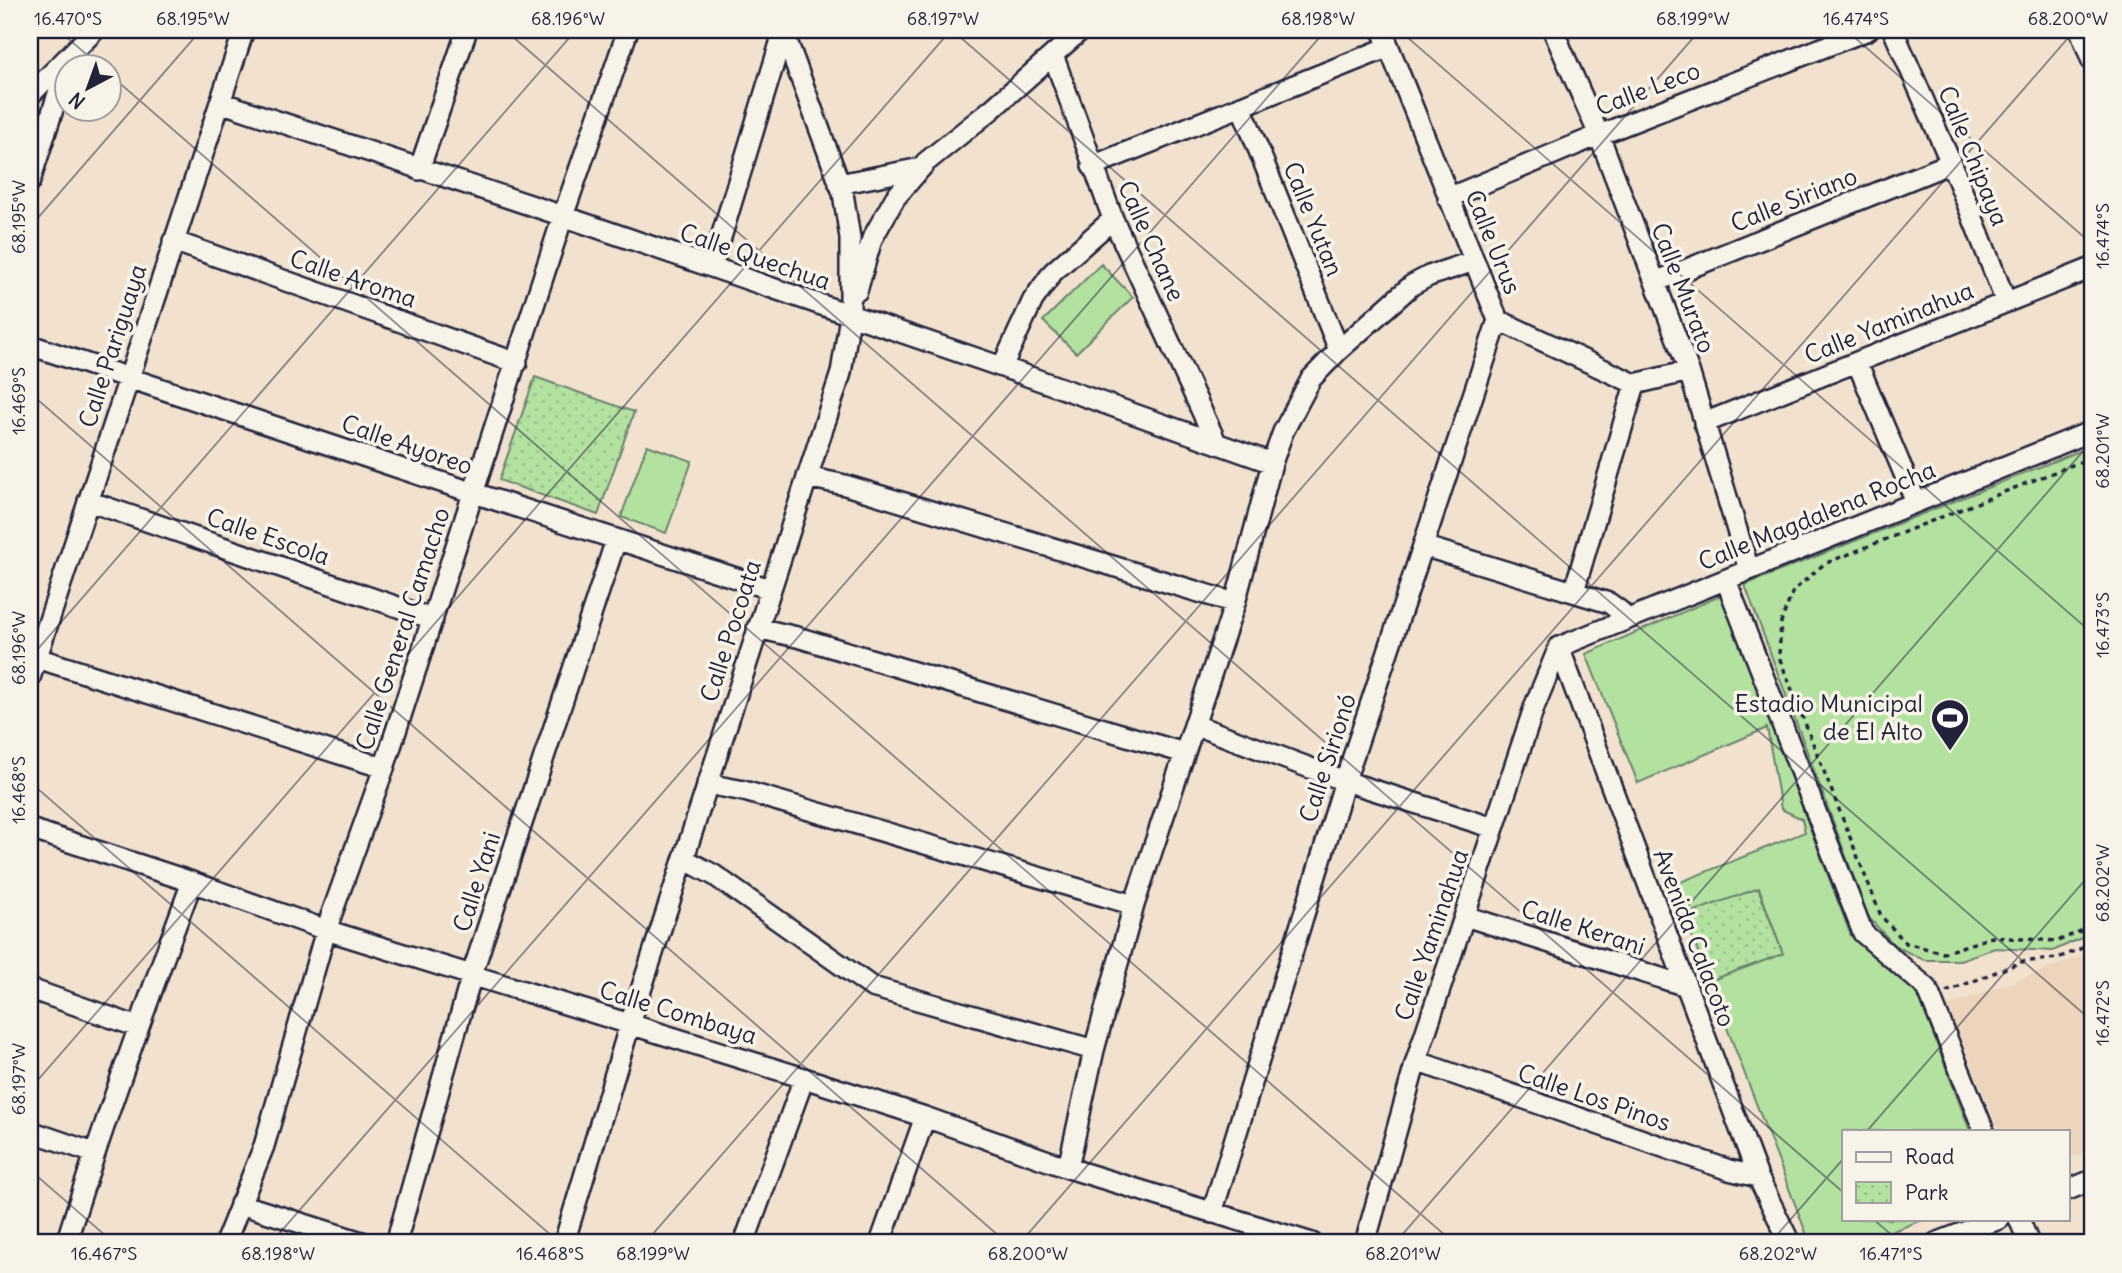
<svg xmlns="http://www.w3.org/2000/svg" width="2122" height="1273" viewBox="0 0 2122 1273" font-family="Delius,sans-serif">
<style>
.built{fill:#ecd5bc}
.park{fill:url(#park-dots);stroke:#6a826e;stroke-width:2}
.pitch{fill:#b3e1a0;stroke:#6a826e;stroke-width:2}
.lines{fill:none;stroke-linecap:round;stroke-linejoin:round}
.minor-casing{stroke:#22223b;stroke-width:24}
.path{stroke:#22223b;stroke-width:3.5;stroke-dasharray:5 5;stroke-linecap:butt}
.minor{stroke:#f7f3e8;stroke-width:19}
.ticks{fill:none;stroke:#22223b;stroke-width:2;stroke-opacity:0.45}
.labels{text-anchor:middle;stroke-width:7;stroke-linejoin:round;paint-order:stroke}
.street-label{font-size:24px;fill:#22223b;stroke:#f7f3e8}
.poi-label{font-size:24px;fill:#22223b;stroke:#f7f3e8;text-anchor:end}
.neatline{fill:none;stroke:#22223b;stroke-width:2.5}
.ticks-label{font-size:18px;text-anchor:middle;fill:#22223b}
</style>
<defs>
<pattern id="park-dots" width="8" height="8" patternUnits="userSpaceOnUse" patternTransform="scale(1.75)"><rect width="8" height="8" fill="#b3e1a0"/><path d="M2 2h.1M6 6h.1" fill="none" stroke="#9ac18b" stroke-width="1.8" stroke-linecap="round"/></pattern>
</defs>
<rect width="100%" height="100%" fill="#f1e1ce"/>
<filter id="ink" filterUnits="userSpaceOnUse"><feTurbulence type="fractalNoise" baseFrequency=".0143" numOctaves="2"/><feDisplacementMap in="SourceGraphic" scale="14" xChannelSelector="R" yChannelSelector="G"/><feConvolveMatrix kernelMatrix="1 2 1 2 8 2 1 2 1" color-interpolation-filters="sRGB"/></filter>
<g filter="url(#ink)">
<path class="built" d="M2092,952V1150L2068,1159V1131H1999L1948,1006Z"/>
<path class="park" d="M535,377L634,412L598,515L499,480Z
M1758,888L1783,954L1709,981L1684,915Z"/>
<path class="pitch" d="M1101,264L1133,297L1076,353L1043,321Z
M647,445L692,461L666,533L621,517Z
M2092,446V933L2053,951L1995,948L1960,960H1924L1895,946L1869,918L1745,585Z
M1722,595L1851,936L1918,994L1970,1131H1844V1219H1925L1869,1240L1847,1243H1810L1709,981L1783,954L1759,888L1684,915L1678,883L1805,832L1802,819L1781,809L1767,728L1638,783L1586,654Z"/>
<g class="lines">
<g class="minor-casing">
<path id="minor" d="M1382,30L1498,320L1635,384L1689,371
M1553,30L1599,135L1689,371L1749,570
M1893,30L1951,163L2006,302
M2080,30L2092,61
M1053,55L1113,219L1216,442
M30,95L95,30
M220,102L563,216L1002,367L1272,463
M1241,106L1339,350
M1092,166L1389,47
M419,170L467,30
M30,181L66,69
M839,184L921,168
M1448,198L1599,135L1868,30
M173,241L517,363
M712,267L784,30H787
M1655,282L1951,163
M857,291L872,239L895,198L926,162L992,109L1081,30
M30,345L474,493L770,589
M1857,362L1916,502
M1002,367L1033,300L1053,272L1113,219
M1704,423L2092,268
M807,477L845,485L1235,603
M88,501L433,619
M1423,546L1609,603L1620,611L1626,620
M1726,580L1863,933L1927,988L1984,1131
M1574,591L1635,384
M757,628L797,637L1184,753
M1559,647L1758,1177L1790,1243
M1559,647L2092,431
M37,658L384,768
M30,678L244,30
M1195,725L1345,781L1494,828
M707,784L744,791L1134,905
M30,829L192,882L326,930L804,1078L925,1117L1068,1168L1312,1243
M684,859L714,875L872,987L1094,1050
M1465,916L1686,986
M30,989L138,1027
M1416,1061L1729,1170L1758,1177
M30,1131L94,1153
M1068,1168L1094,1050L1134,905L1235,603L1272,463L1283,432L1311,379L1339,350L1412,285L1429,276L1474,261
M2068,1190L2092,1180
M240,1204L365,1243
M1212,1213L1345,781L1498,320
M2019,1219L2029,1243
M66,1243C104,1121 147,1002 192,882
M225,1243L264,1146L326,930L384,768L563,216L628,30
M396,1243L472,974L616,540
M564,1243L630,1024L841,373L850,316V238L843,193L783,30
M744,1243L804,1078
M880,1243L925,1117
M1365,1243L1416,1061L1535,705L1559,647
M1936,1243L1999,1219"/>
</g>
<path class="path" d="M2092,457L1824,564L1793,591L1781,622L1779,657L1881,916L1906,943L1943,953L1992,937L2058,941L2092,926
M1946,992L2021,962L2058,958L2092,944"/>
<use href="#minor" class="minor"/>
</g>
</g>
<path class="ticks" d="M58,30L100,66M505,30L1844,1193M952,30L2092,1021M1399,30L2092,633M1846,30L2092,244M108,73L1454,1243M30,227L201,30M30,393L1007,1243M30,658L576,30M30,782L560,1243M30,1089L951,30M1867,1131L2092,872M30,1170L114,1243M1873,1219L1901,1243M271,1243L1326,30M645,1243L1700,30M1020,1243L2075,30M1395,1243L2092,441M1770,1243L1844,1158"/>
<defs>
<g id="stadium-pin" transform="scale(2.0125)"><path d="M0 17L-7.5 6A9.5 9.5 0 1 1 7.5 6Z" fill="#22223b" stroke="#f7f3e8"/><path d="M0-5a6.5 5 0 1 0 0 10a6.5 5 0 1 0 0-10ZM-3.5-1.8h7v3.6h-7Z" fill="#fff"/></g>
</defs>
<g fill-rule="evenodd">
<use href="#stadium-pin" x="1950" y="718"/>
</g>
<g class="labels">
<g class="street-label">
<text transform="translate(1648 89) rotate(-21)" y="8">Calle Leco</text>
<text transform="translate(1973 156) rotate(68)" y="8">Calle Chipaya</text>
<text transform="translate(1794 200) rotate(-22)" y="8">Calle Siriano</text>
<text transform="translate(1313 219) rotate(68)" y="8">Calle Yutan</text>
<text transform="translate(1151 241) rotate(66)" y="8">Calle Chane</text>
<text transform="translate(1493 242) rotate(68)" y="8">Calle Urus</text>
<text transform="translate(755 257) rotate(19)" y="8">Calle Quechua</text>
<text transform="translate(353 279) rotate(19)" y="8">Calle Aroma</text>
<text transform="translate(1683 288) rotate(69)" y="8">Calle Murato</text>
<text transform="translate(1889 323) rotate(-22)" y="8">Calle Yaminahua</text>
<text transform="translate(113 346) rotate(-72)" y="8">Calle Pariguaya</text>
<text transform="translate(407 445) rotate(19)" y="8">Calle Ayoreo</text>
<text transform="translate(1817 516) rotate(-22)" y="8">Calle Magdalena Rocha</text>
<text transform="translate(268 537) rotate(19)" y="8">Calle Escola</text>
<text transform="translate(403 629) rotate(-72)" y="8">Calle General Camacho</text>
<text transform="translate(731 631) rotate(-72)" y="8">Calle Pocoata</text>
<text transform="translate(1328 758) rotate(-72)" y="8">Calle Sirionó</text>
<text transform="translate(477 882) rotate(-72)" y="8">Calle Yani</text>
<text transform="translate(1583 928) rotate(18)" y="8">Calle Kerani</text>
<text transform="translate(1432 935) rotate(-71)" y="8">Calle Yaminahua</text>
<text transform="translate(1694 938) rotate(69)" y="8">Avenida Calacoto</text>
<text transform="translate(678 1013) rotate(17)" y="8">Calle Combaya</text>
<text transform="translate(1594 1098) rotate(19)" y="8">Calle Los Pinos</text>
</g>
<g class="poi-label">
<text x="1923" y="712">Estadio Municipal<tspan x="1923" dy="28">de El Alto</tspan></text>
</g>
</g>
<rect width="2122" height="1273" fill="none" stroke="#f7f3e8" stroke-width="77"/>
<rect x="1842" y="1130" width="228" height="91" fill="#f7f3e8" stroke="#a29fa3" stroke-width="2"/>
<rect x="1856" y="1152" width="35" height="10" fill="#f7f3e8" stroke="#a29fa3" stroke-width="2"/>
<text x="1905" y="1164" font-size="21" fill="#22223b">Road</text>
<rect x="1856" y="1182" width="35" height="21" fill="url(#park-dots)" stroke="#a29fa3" stroke-width="2"/>
<text x="1905" y="1200" font-size="21" fill="#22223b">Park</text>
<g transform="translate(88 88) rotate(221)"><circle r="33" fill="#f7f3e8" stroke="#a29fa3" stroke-width="2"/>
<path d="M0-5L12 26L0 18L-12 26Z" fill="#22223b"/>
<text y="-10" font-size="19" font-weight="bold" text-anchor="middle" fill="#22223b">N</text>
</g>
<rect x="38" y="38" width="2046" height="1196" class="neatline"/>
<g class="ticks-label">
<text x="68" y="25">16.470°S</text>
<text x="193" y="25">68.195°W</text>
<text x="568" y="25">68.196°W</text>
<text x="943" y="25">68.197°W</text>
<text x="1318" y="25">68.198°W</text>
<text x="1693" y="25">68.199°W</text>
<text x="1856" y="25">16.474°S</text>
<text x="2068" y="25">68.200°W</text>
<text transform="translate(19 217) rotate(-90)" y="6">68.195°W</text>
<text transform="translate(2103 236) rotate(-90)" y="6">16.474°S</text>
<text transform="translate(19 401) rotate(-90)" y="6">16.469°S</text>
<text transform="translate(2103 451) rotate(-90)" y="6">68.201°W</text>
<text transform="translate(2103 625) rotate(-90)" y="6">16.473°S</text>
<text transform="translate(19 648) rotate(-90)" y="6">68.196°W</text>
<text transform="translate(19 790) rotate(-90)" y="6">16.468°S</text>
<text transform="translate(2103 883) rotate(-90)" y="6">68.202°W</text>
<text transform="translate(2103 1013) rotate(-90)" y="6">16.472°S</text>
<text transform="translate(19 1079) rotate(-90)" y="6">68.197°W</text>
<text x="104" y="1260">16.467°S</text>
<text x="278" y="1260">68.198°W</text>
<text x="550" y="1260">16.468°S</text>
<text x="653" y="1260">68.199°W</text>
<text x="1028" y="1260">68.200°W</text>
<text x="1403" y="1260">68.201°W</text>
<text x="1778" y="1260">68.202°W</text>
<text x="1891" y="1260">16.471°S</text>
</g>
</svg>
